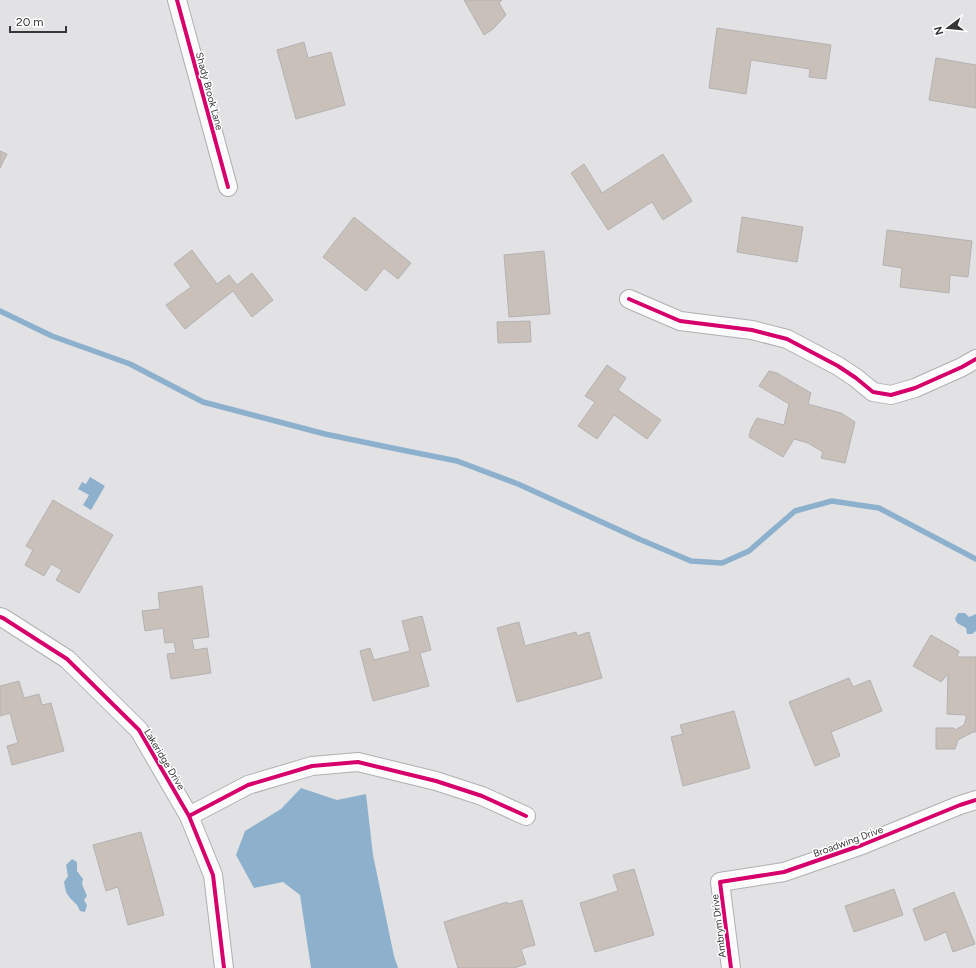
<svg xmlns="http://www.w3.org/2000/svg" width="976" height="968" viewBox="0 0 976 968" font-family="Figtree,sans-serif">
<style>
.water{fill:#8db1cd}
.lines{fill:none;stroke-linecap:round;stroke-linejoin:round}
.stream{stroke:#8db1cd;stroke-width:5.5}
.building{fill:#cac0ba;stroke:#b3b2b2}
.minor-casing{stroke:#b0b0b3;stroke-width:20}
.minor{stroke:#fbfbfb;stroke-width:18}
.cycleway-casing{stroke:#fff;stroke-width:6}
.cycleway{stroke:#d6006c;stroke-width:4}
.labels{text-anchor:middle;stroke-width:3;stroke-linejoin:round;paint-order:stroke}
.street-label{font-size:10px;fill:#373739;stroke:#fff}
</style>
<rect width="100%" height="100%" fill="#e2e2e5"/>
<path class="water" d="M90,477L105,486L91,510L83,505L89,495L78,489L82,482L86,484Z
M958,613H965L969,617L976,614V631L972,634H967L966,628L957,623L955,619Z
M301,788L337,800L366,794L373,855L394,956L398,968H311L300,895L283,882L254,888L236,855L245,831L281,809Z
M72,859L77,862V871L83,879L82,884L87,896L84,900L87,905L85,912L80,911L77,905L70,898L66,892L64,882L68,876L66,865Z"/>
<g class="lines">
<path class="stream" d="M0,311L52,336L130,364L203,402L325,434L397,449L457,461L518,484L639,539L691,561L722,563L749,551L795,511L832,501L879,508L976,559"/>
</g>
<path class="building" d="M464,0H502L499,3L506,15L493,29L484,35Z
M717,28L831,45L826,79L809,77L810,69L751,60L746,94L709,88Z
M304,42L308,58L331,52L345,105L296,119L277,50Z
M936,58L976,65V108L929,100Z
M0,151L7,154L0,168Z
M663,154L692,201L663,220L652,202L608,230L571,173L584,164L602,193Z
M354,217L411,263L398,279L384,268L366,291L323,257Z
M742,217L803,227L797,262L737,252Z
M887,230L972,241L968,277L950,275L949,293L900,287L902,268L883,265Z
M192,250L217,284L229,275L237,285L252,273L273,300L252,317L233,291L185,329L166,305L191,287L174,264Z
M544,251L550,314L509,317L504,255Z
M530,321L531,342L498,343L497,322Z
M607,365L626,378L618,390L661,420L647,439L614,415L597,439L578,426L595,402L585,396Z
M769,371L777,373L811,393L808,404L841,413L855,422L845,463L821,458L823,452L808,443L794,439L783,457L749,437L751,429L757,418L784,425L789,404L759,386Z
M53,500L113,535L79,593L56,580L62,570L51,564L44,576L25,565L33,550L26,546Z
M202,586L209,637L192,639L194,650L207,648L211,673L171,679L167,654L176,653L174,642L165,643L163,628L145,631L142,611L160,609L158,593Z
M422,616L431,650L420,653L429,686L373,701L360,651L370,648L374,660L410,651L402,621Z
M519,622L525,646L576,632L577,636L589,632L602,678L517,702L497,628Z
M931,635L959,651L957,657H976V732H973L958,740L955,749H936V728H954L955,730L964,725L966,719V715L947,714L948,674L941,682L913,666Z
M849,678L853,687L870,680L882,711L831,732L840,756L815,766L789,702Z
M19,681L24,698L39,694L42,705L51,703L64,751L12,765L7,746L18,743L10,713L0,716V686Z
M734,711L750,768L683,786L671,737L683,734L680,725Z
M141,832L164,915L128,925L118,887L106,891L93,845Z
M634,869L654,935L595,952L580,903L618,891L613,875Z
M894,889L903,915L854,932L845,906Z
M954,892L975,944L953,952L946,932L925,941L913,909Z
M522,900L535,945L521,949L526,964L514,968H458L444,922L507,902L508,904Z"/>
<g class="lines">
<g class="minor-casing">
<path id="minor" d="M177,0L228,187
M629,299L680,321L752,330L787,339L838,366L856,378L873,392L891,395L915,388L962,367L976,359
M0,617L3,618L67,659L139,730L189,816L213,875L224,968
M189,816L248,785L312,766L358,762L436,781L482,796L526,816
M731,968L720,882L784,872L862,845L960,805L976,800"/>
</g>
<use href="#minor" class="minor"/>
<g class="cycleway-casing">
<path id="cycleway" d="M177,0L228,187
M629,299L680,321L752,330L787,339L838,366L856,378L873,392L891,395L915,388L962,367L976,359
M0,617L3,618L67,659L139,730L189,816L213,875L224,968
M189,816L248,785L312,766L358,762L436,781L482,796L526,816
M731,968L720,882L784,872L862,845L960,805L976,800"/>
</g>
<use href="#cycleway" class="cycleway"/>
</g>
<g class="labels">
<g class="street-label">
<text transform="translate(210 91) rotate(75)" y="4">Shady Brook Lane</text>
<text transform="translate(165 759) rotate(59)" y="4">Lakeridge Drive</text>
<text transform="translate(848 841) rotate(-20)" y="4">Broadwing Drive</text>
<text transform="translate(718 926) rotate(-97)" y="4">Ambrym Drive</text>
</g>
</g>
<g transform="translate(948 28) rotate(254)" stroke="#ffffff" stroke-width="3" paint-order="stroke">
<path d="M0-3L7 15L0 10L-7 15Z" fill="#373739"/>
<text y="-6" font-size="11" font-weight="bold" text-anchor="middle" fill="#373739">N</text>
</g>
<path d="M10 26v6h56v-6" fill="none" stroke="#373739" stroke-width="2"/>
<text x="16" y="26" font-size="12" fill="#373739" stroke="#ffffff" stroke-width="3" paint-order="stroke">20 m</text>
</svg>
